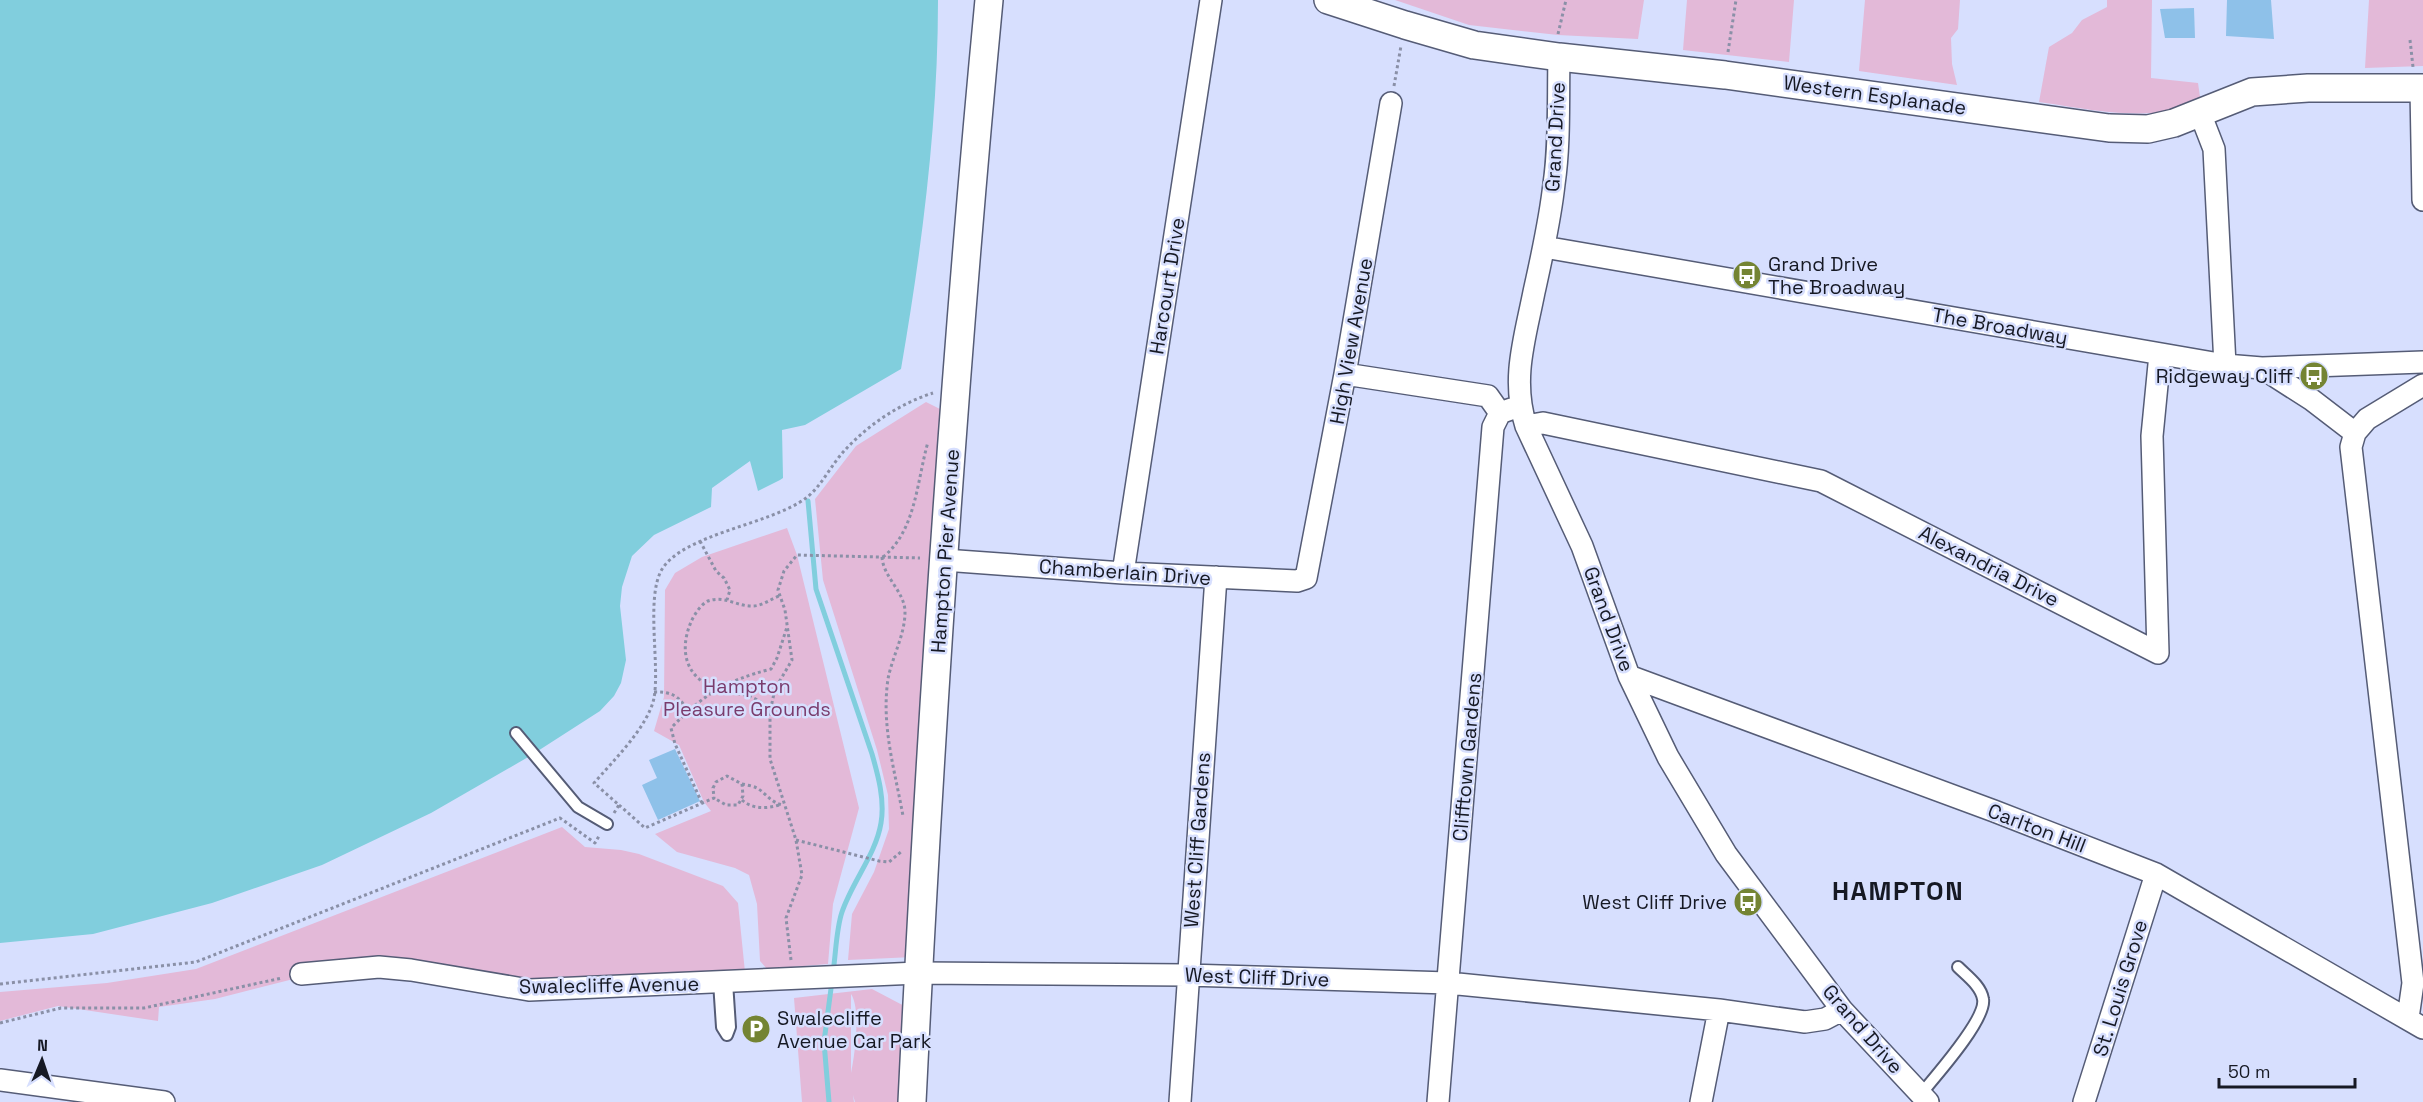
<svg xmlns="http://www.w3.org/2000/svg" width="2423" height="1102" viewBox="0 0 2423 1102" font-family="'Space Grotesk',sans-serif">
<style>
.green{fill:#e3b9d8;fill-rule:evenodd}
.water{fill:#81cedd}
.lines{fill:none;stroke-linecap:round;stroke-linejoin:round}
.stream{stroke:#81cedd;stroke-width:5}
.building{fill:#8ec1e9}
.service-casing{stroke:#555c76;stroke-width:14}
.minor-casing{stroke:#555c76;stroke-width:24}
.tertiary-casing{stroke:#555c76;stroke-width:30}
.path{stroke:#8a90a7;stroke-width:3;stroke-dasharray:3 3;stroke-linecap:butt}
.service{stroke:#fff;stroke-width:10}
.minor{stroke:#fff;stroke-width:21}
.tertiary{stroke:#fff;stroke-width:27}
.labels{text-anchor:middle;stroke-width:5;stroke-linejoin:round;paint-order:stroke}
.street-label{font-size:20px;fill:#161924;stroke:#d7dffe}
.poi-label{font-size:20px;fill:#161924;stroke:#d7dffe;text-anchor:start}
.park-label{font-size:20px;fill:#7a3c6d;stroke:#d7dffe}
.district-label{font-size:26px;font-weight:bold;letter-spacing:1.5px;fill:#161924;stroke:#d7dffe}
</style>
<rect width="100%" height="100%" fill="#d7dffe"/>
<path class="green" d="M1395,0H1644L1638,39L1558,35L1469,25Z
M1687,0H1794L1789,62L1683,50Z
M1865,0H1960L1958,29L1951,38L1952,64L1957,85L1859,71Z
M2107,0H2152L2151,78L2198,83L2200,97C2164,127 2083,108 2039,102L2049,47L2072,33L2082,20L2107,7Z
M2369,0H2423V66L2365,68Z
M926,402L944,411L913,957L848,960L852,914L874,872L889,829L888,795L877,750L823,580L815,499L856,446Z
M787,528L797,555L859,808L833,904L828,964L767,969L760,961L757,904L749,875L735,868L677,852L655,834L711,811L704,802L679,745L654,731L664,697L665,590L675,573L702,557Z
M562,827L585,847L621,850L639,854L723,886L738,903L746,982L529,990L329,970L215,999L159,1007L158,1021L58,1006L0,1021V992L107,983L196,969Z
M872,989L910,1009L905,1102H855L853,1095L854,1102H802L794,998ZM851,994C861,1009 855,1054 851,1073Z"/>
<path class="water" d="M0,0H938C938,124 922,247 901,369L805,425L782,430L783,478L780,480L758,491L750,461L712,488L711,507L654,535L632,556L622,587L620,606L626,660L621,683L614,696L600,711L530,756L431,813L322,865L212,903L93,934L0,943Z"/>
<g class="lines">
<path class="stream" d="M808,501L816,589L872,754C878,775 885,800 881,823C876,854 852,882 842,912C836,930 836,953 833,972
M829,1102L824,1042L832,981"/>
</g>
<path class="building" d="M2227,0H2271L2274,39L2226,36Z
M2194,8L2195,38H2165L2160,9Z
M675,749L700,801L658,820L642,785L657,778L649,760Z"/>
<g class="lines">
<g class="service-casing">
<path id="service" d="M516,733L578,807L607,824
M719,982L722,1027L727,1035
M727,982L730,1027L727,1035
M1920,1095C1934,1078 1987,1019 1983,999C1981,986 1967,976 1958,967"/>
</g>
<g class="minor-casing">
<path id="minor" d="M1559,57C1558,99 1560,143 1554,184C1550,221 1542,256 1534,292C1525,338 1511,379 1526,426L1582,546L1629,676L1668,757L1726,854L1842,1010L1928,1102
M2421,88L2423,200
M2200,113L2214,149L2225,365
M1544,247L2225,365L2262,368L2423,362
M2262,368L2312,400L2355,433
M1345,374L1488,396L1500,413L1511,409
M1526,426L1543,423L1821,481L2158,653L2152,436L2160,354
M944,560L1123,573L1297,581L1306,578L1345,374L1391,103
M1123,573L1211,0
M1629,676L1994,811L2156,874L2423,1028
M301,974L379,967L411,970L529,990L918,973L1187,975L1448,983L1719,1010L1805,1022L1825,1019L1842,1010
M2408,1018L2413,983L2351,447L2355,433L2367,419L2423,385
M0,1080L164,1102
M1180,1102L1216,577
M1438,1102L1493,427L1500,413
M1701,1102L1719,1010
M2084,1102L2156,874"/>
</g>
<g class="tertiary-casing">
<path id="tertiary" d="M1328,0L1405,25L1474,45L1559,57L1725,75L2109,128L2148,129L2174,123L2252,92L2308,88H2423
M912,1102C930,734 954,366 989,0"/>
</g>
<path class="path" d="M1558,34L1566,0
M2410,40L2413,67
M1728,52L1736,0
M1394,86L1401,46
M700,541L716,571L724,578L730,590L727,600
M882,557C883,577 905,592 905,612C905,635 892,657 888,679C881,726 895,771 903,816
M883,557C916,531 917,480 928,442
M654,692C669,691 681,696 687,711
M770,712C753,690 740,697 717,689C685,678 679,650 691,622C694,615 701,604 708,601C725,595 738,607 753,606C762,606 771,599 779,596
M742,784C747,785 753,786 757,788C767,794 771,803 783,805
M742,800C752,809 766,809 779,805
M702,803L675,744L671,728C704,694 725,681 771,669L777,658L787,627
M619,805L645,828L714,798L713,788L716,782L727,776L742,784L743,796L738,805H726L714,798
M614,813L619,805L594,783C613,761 648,727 654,698C660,665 646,600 661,571C681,534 770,525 806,498C822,486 832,463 846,449C869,424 901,403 933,393
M796,840L879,861L889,862L902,851
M791,960L786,918L802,875L796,840L770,759V712L775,689L792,660L785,610L778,590L784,571L797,555L920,558
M0,984L196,962L560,818L595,843L599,836
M0,1023L61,1008H144L282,978"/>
<use href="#service" class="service"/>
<use href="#minor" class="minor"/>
<use href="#tertiary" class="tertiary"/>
</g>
<defs>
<g id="bus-disc" transform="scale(1.5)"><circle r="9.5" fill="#748433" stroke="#d7dffe"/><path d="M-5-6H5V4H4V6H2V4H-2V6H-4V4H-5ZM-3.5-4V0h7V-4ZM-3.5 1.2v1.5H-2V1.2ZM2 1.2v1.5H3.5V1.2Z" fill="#fff"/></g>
<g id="parking-disc" transform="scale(1.5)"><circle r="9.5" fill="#748433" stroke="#d7dffe"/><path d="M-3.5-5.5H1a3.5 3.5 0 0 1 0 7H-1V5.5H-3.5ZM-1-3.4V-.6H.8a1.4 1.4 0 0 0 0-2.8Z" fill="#fff"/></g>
</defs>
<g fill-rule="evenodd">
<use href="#bus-disc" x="1747" y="275"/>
<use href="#bus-disc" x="2314" y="376"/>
<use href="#bus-disc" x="1748" y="902"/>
<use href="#parking-disc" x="756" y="1029"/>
</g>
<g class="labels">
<g class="street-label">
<text transform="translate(1875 95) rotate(8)" y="7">Western Esplanade</text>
<text transform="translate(1555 137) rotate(-87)" y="7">Grand Drive</text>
<text transform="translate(1167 286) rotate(-81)" y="7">Harcourt Drive</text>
<text transform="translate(2000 326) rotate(10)" y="7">The Broadway</text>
<text transform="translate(1351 341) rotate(-80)" y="7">High View Avenue</text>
<text transform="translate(945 551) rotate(-86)" y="7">Hampton Pier Avenue</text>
<text transform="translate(1989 566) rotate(27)" y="7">Alexandria Drive</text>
<text transform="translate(1125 572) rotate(4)" y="7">Chamberlain Drive</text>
<text transform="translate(1609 619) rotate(70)" y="7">Grand Drive</text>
<text transform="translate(1467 757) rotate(-85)" y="7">Clifftown Gardens</text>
<text transform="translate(2037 828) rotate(21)" y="7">Carlton Hill</text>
<text transform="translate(1197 840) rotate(-86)" y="7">West Cliff Gardens</text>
<text transform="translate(1257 977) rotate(2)" y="7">West Cliff Drive</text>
<text transform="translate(609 985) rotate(-1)" y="7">Swalecliffe Avenue</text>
<text transform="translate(2120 988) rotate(-73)" y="7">St. Louis Grove</text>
<text transform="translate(1863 1029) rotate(49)" y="7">Grand Drive</text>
</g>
<g class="poi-label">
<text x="1768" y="271">Grand Drive<tspan x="1768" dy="23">The Broadway</tspan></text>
<text x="2293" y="383" text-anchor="end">Ridgeway Cliff</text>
<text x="1727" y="909" text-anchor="end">West Cliff Drive</text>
<text x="777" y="1025">Swalecliffe<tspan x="777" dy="23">Avenue Car Park</tspan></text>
</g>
<g class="park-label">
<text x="747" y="693">Hampton<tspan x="747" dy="23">Pleasure Grounds</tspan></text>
</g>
<g class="district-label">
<text x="1898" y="900">HAMPTON</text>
</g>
</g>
<g transform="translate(42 1060) rotate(2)" stroke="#d7dffe" stroke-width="4.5" paint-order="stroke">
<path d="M0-4.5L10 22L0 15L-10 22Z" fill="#161924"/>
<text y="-9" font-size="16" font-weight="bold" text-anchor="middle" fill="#161924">N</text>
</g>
<path d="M2219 1078v9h136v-9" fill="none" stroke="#161924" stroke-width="3"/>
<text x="2228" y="1078" font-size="18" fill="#161924" stroke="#d7dffe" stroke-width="4.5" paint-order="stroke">50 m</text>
</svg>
